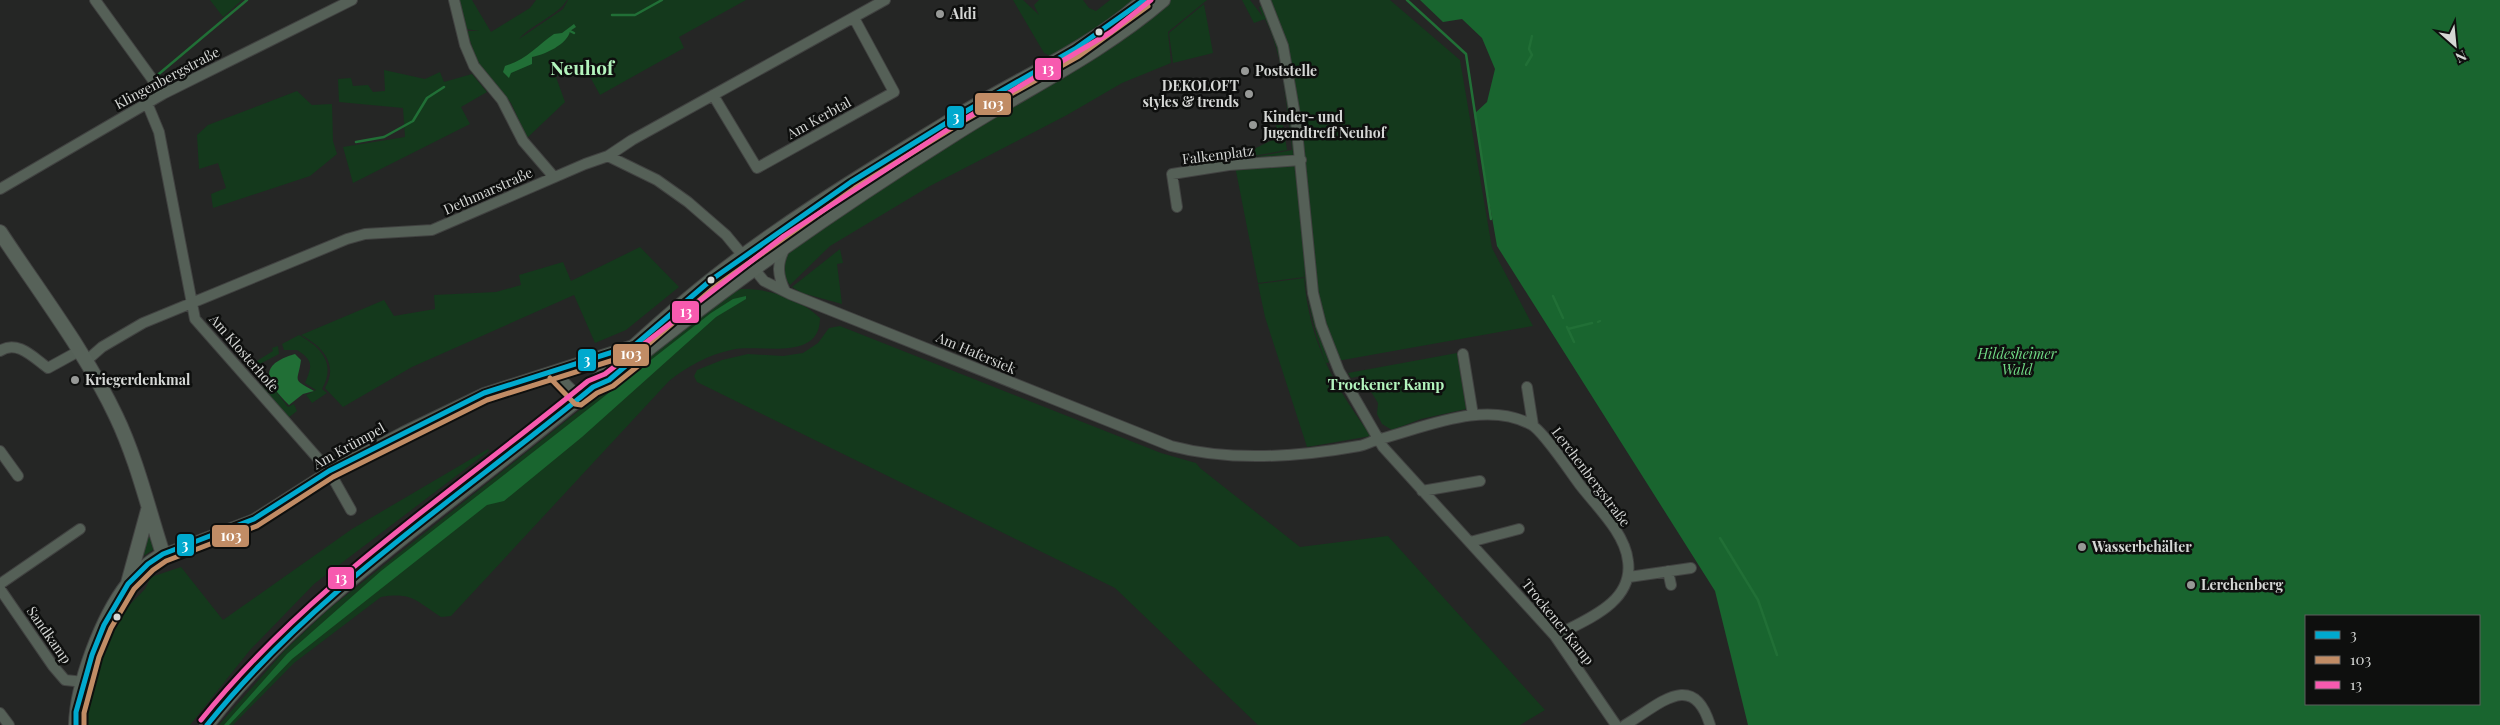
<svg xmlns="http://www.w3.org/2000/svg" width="2500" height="725" viewBox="0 0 2500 725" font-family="'Playfair Display',serif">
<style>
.green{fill:#14391c}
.forest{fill:#19652f;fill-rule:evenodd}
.water{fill:#216f36}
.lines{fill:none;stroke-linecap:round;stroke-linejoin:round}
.stream{stroke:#216f36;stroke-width:2.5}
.street-casing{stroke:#414241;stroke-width:12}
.secondary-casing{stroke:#414241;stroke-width:16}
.street{stroke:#556057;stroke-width:10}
.secondary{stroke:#576259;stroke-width:14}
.bus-1-casing{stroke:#0e0f0e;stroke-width:9}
.bus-2-casing{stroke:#0e0f0e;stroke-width:9}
.bus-3-casing{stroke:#0e0f0e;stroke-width:9}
.bus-1{stroke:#00a9ce;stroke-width:5}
.bus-2{stroke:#c18c65;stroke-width:5}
.bus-3{stroke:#f75aaf;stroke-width:5}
.poi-dot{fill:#979997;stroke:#0e0f0e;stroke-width:2}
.bus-dot{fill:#d5d7d5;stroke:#0e0f0e;stroke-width:2}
.labels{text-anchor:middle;stroke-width:5;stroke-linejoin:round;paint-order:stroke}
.poi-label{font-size:14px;font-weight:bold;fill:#d5d7d5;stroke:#0e0f0e;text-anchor:start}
.street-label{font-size:14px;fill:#d5d7d5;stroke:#0e0f0e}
.park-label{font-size:14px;font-style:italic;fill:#70da85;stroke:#0e0f0e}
.neighbourhood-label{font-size:15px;font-weight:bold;fill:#b3f4bd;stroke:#0e0f0e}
.district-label{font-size:19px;font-weight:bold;fill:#b3f4bd;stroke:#0e0f0e}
.line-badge{stroke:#0e0f0e;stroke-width:2}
.badge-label{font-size:14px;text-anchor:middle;font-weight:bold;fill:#fff}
</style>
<rect width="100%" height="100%" fill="#252625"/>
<path class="green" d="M210,0H242L223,17Z
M459,0H472L491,32L530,8L536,0H567C556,17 532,24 519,39L563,9L568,0H746L679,37L684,48L600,95L582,62L556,77L565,102L527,138L511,103L477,63L467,31H479L466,29Z
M1013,0H1023L1039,15L1034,5L1039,0H1083L1089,8L1096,11L1110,0H1139L1125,12L1052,57L1044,53Z
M1169,0H1207L1168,32L1171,63L1122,83L1067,115L930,186L830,246L790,285C780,273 783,259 792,246Z
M1242,0H1250L1263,17L1259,7L1270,0H1390L1460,60L1492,248L1533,326L1326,363C1295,284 1300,192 1287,108C1283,78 1279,46 1265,19L1254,23Z
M1204,4L1213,53L1173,63L1169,33Z
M384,70L425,79L440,72L444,82L472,74L487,92L461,107L470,124L353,183L343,147L405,137L403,108L339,102L338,79L351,78L353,86L368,85L373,92L385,91Z
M297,91L312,105L332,104L333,141L337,154L310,176L213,208L211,194L226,188L218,163L199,169L197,135L208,125Z
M1276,125H1283L1287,150L1248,157L1250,151L1278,137Z
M1292,150L1304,277L1258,283L1234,161Z
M640,247L679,287L626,330L595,343L574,295L412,367L343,407L325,388C339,364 322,346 301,335L384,300L394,316L435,309L434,295L496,292L521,285L519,275L563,262L571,281Z
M840,249L843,263L837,264L842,304L802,293L792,287Z
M1304,278C1310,344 1333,383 1371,436L1307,447L1265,317L1258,284Z
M741,289C767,288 801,299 820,318C820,363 759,343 731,350C708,355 688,366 669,381L451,616L441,617C416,601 412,592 381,597L294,663L233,725H219L285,650L329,609L659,347L728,295Z
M840,326L1161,453L1196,463L1200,468L1300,547L1388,536L1545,710L1520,725H1258L1115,588L697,382L694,376L697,370L722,360L748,354L783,356L803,353L818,343L829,328Z
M299,335C322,348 336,364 322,389L327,393L312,403L306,395L316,390L305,383C312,366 314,361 297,350H284L282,344Z
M278,346L279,354L250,369L247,367L273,351L272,348Z
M1457,353L1466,409L1421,419L1392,430L1382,424L1377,414L1378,403L1361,376L1351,378L1348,373Z
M268,381L288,407L294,404L297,411L288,418L261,387Z
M488,449L489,451L314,584L250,650L190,725H77L78,712L108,627L145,589L151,577L181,567L223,620L352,529Z
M148,528L156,548L137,560Z"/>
<path class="forest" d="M1420,0H2500V725H1748L1715,591L1497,246L1474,114L1487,102L1495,69L1482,38L1462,19L1443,22ZM2306,616H2479V704H2306Z
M746,296V299L716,317L582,437L504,501L487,505L292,659L229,725H224L287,654L381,571L711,313L733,299Z"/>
<path class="water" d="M574,24L576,27L570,31C568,44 544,55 532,57V64L511,73L509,78L503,72L505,66C526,60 538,45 554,34L562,33Z
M295,354L301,360C298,383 291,378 314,391L303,394L289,405C266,382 257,365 295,354Z"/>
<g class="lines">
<path class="stream" d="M1407,0L1466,54L1491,219
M612,15H635L662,0
M570,31L574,33
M1526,65L1532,55L1529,49L1532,36
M154,78L247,0
M356,142L384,137L413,121L427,98L444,87
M1553,296L1563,318
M1598,322L1600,321
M1567,327L1574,342
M1568,329L1592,323
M1720,538L1758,600L1777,655"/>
<g class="street-casing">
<path id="street" d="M95,0L163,94
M454,0L465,45L474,66L502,100L523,141L554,177
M1265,0L1283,46L1296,121L1313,293L1321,325L1339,371L1383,447L1555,636L1616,725
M713,95L757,168L894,92L854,18
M147,103L159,132L195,319L329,471L351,510
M608,156L657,180L688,202L726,235L764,281L790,294L1171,446C1231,462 1298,457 1359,446C1367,445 1373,440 1380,439C1426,427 1485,400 1530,424C1542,429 1571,473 1580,485C1597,507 1625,533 1628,561C1634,603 1585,620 1555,636
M0,189L163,94L352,0
M1177,207L1172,174L1229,165L1301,160
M785,248C776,264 778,276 785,291
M0,351C17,339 34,358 48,368L79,351
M1463,354L1473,415
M86,361L102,347L143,323L347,239L365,234L432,230L585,164L608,156L632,140L885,0
M555,373L580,398
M1527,387L1533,425
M0,451L18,476
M1422,491L1480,481
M1470,542L1519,529
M163,554L254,519L329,471L403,432L484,393L633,345
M1668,571L1671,585
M1629,577L1691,568
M0,584L80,529
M0,589L53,666L65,680L84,682
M0,713L9,725
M1625,725C1658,706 1693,668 1710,725"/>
</g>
<g class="secondary-casing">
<path id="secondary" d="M0,232C38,290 87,354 116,416C137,460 148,508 163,554C150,562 137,572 128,584C102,617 77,684 76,725
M614,376C722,288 835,209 953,135C1023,90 1100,54 1163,0
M128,583L148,510
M207,725C263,651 334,592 406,535C468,486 532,438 593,387L599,379C635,345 671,312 710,281C788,219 874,168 958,116C1020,78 1090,49 1144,0"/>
</g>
<use href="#street" class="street"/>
<use href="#secondary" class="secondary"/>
<g class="bus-1-casing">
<path id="bus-1" d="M76,725V712L92,655L104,625L128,584L148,564L163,554L254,519L329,471L484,393L635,345L711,280L851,182L961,114L1075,49L1144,0
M207,725C315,590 461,496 593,387L609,380L634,359"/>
</g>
<g class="bus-2-casing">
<path id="bus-2" d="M550,378L575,404L581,405L597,393L613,386L638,366
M84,725V713L99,657L111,628L134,589L153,570L166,561L257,526L333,477L487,400L639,352L716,286L855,188L965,120L1079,56L1148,6"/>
</g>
<g class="bus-3-casing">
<path id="bus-3" d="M201,720C309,585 456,490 588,381L605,374L784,236L953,126L1111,32L1151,0"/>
</g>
<use href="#bus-1" class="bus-1"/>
<use href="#bus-2" class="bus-2"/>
<use href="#bus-3" class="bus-3"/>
</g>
<g class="poi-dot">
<circle cx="940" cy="14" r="5"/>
<circle cx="1245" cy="71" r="5"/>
<circle cx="1249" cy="94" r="5"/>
<circle cx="1253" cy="125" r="5"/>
<circle cx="75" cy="380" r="5"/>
<circle cx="2082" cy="547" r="5"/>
<circle cx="2191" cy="585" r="5"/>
</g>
<g class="bus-dot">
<circle cx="1099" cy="32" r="4.5"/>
<circle cx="711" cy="280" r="4.5"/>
<circle cx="117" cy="617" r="4.5"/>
</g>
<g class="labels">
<g class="poi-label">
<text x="950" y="19">Aldi</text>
<text x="1255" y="76">Poststelle</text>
<text x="1239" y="91" text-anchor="end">DEKOLOFT<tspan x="1239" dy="16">styles &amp; trends</tspan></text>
<text x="1263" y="122">Kinder- und<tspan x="1263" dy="16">Jugendtreff Neuhof</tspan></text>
<text x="85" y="385">Kriegerdenkmal</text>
<text x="2092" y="552">Wasserbehälter</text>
<text x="2201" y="590">Lerchenberg</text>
</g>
<g class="street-label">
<text transform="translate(167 78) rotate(-28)" y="5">Klingenbergstraße</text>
<text transform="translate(819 118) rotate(-29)" y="5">Am Kerbtal</text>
<text transform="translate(1218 155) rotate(-7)" y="5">Falkenplatz</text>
<text transform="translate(488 191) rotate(-24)" y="5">Dethmarstraße</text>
<text transform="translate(244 353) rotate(49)" y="5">Am Klosterhofe</text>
<text transform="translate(976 353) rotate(23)" y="5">Am Hafersiek</text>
<text transform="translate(349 446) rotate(-29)" y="5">Am Krümpel</text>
<text transform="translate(1591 477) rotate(53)" y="5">Lerchenbergstraße</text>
<text transform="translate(1558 622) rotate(51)" y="5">Trockener Kamp</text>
<text transform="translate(49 635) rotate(55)" y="5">Sandkamp</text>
</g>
<g class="park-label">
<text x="2017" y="359">Hildesheimer<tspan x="2017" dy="16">Wald</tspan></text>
</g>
<g class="neighbourhood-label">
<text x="1386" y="390">Trockener Kamp</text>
</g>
<g class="district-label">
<text x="582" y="75">Neuhof</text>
</g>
</g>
<g class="line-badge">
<rect x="1034" y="57" width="28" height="24" rx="5" fill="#f75aaf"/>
<rect x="974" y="92" width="38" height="24" rx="5" fill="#c18c65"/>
<rect x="946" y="105" width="19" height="24" rx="5" fill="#00a9ce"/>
<rect x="671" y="300" width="29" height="24" rx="5" fill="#f75aaf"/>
<rect x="612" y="343" width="38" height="24" rx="5" fill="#c18c65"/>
<rect x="577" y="348" width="20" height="24" rx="5" fill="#00a9ce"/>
<rect x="211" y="524" width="39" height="24" rx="5" fill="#c18c65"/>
<rect x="176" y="533" width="19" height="24" rx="5" fill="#00a9ce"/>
<rect x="327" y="566" width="28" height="24" rx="5" fill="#f75aaf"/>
</g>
<g class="badge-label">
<text x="1048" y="74">13</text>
<text x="993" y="109">103</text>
<text x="956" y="122">3</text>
<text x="686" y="317">13</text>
<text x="631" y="359">103</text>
<text x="587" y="365">3</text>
<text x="231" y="541">103</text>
<text x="185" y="550">3</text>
<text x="341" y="583">13</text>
</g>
<rect x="2305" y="615" width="175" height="90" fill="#0e0f0e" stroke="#5e5f5e"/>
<rect x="2315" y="631" width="25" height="8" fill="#00a9ce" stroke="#5e5f5e"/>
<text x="2350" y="640" font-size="15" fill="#d5d7d5">3</text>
<rect x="2315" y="656" width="25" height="8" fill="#c18c65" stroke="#5e5f5e"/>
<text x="2350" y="665" font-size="15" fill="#d5d7d5">103</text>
<rect x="2315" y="681" width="25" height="8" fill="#f75aaf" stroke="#5e5f5e"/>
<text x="2350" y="690" font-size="15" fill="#d5d7d5">13</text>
<g transform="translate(2455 45) rotate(153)" stroke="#0e0f0e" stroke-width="4" paint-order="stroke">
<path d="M0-4L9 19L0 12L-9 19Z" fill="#d5d7d5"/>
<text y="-8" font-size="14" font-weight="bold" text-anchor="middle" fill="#d5d7d5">N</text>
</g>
</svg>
